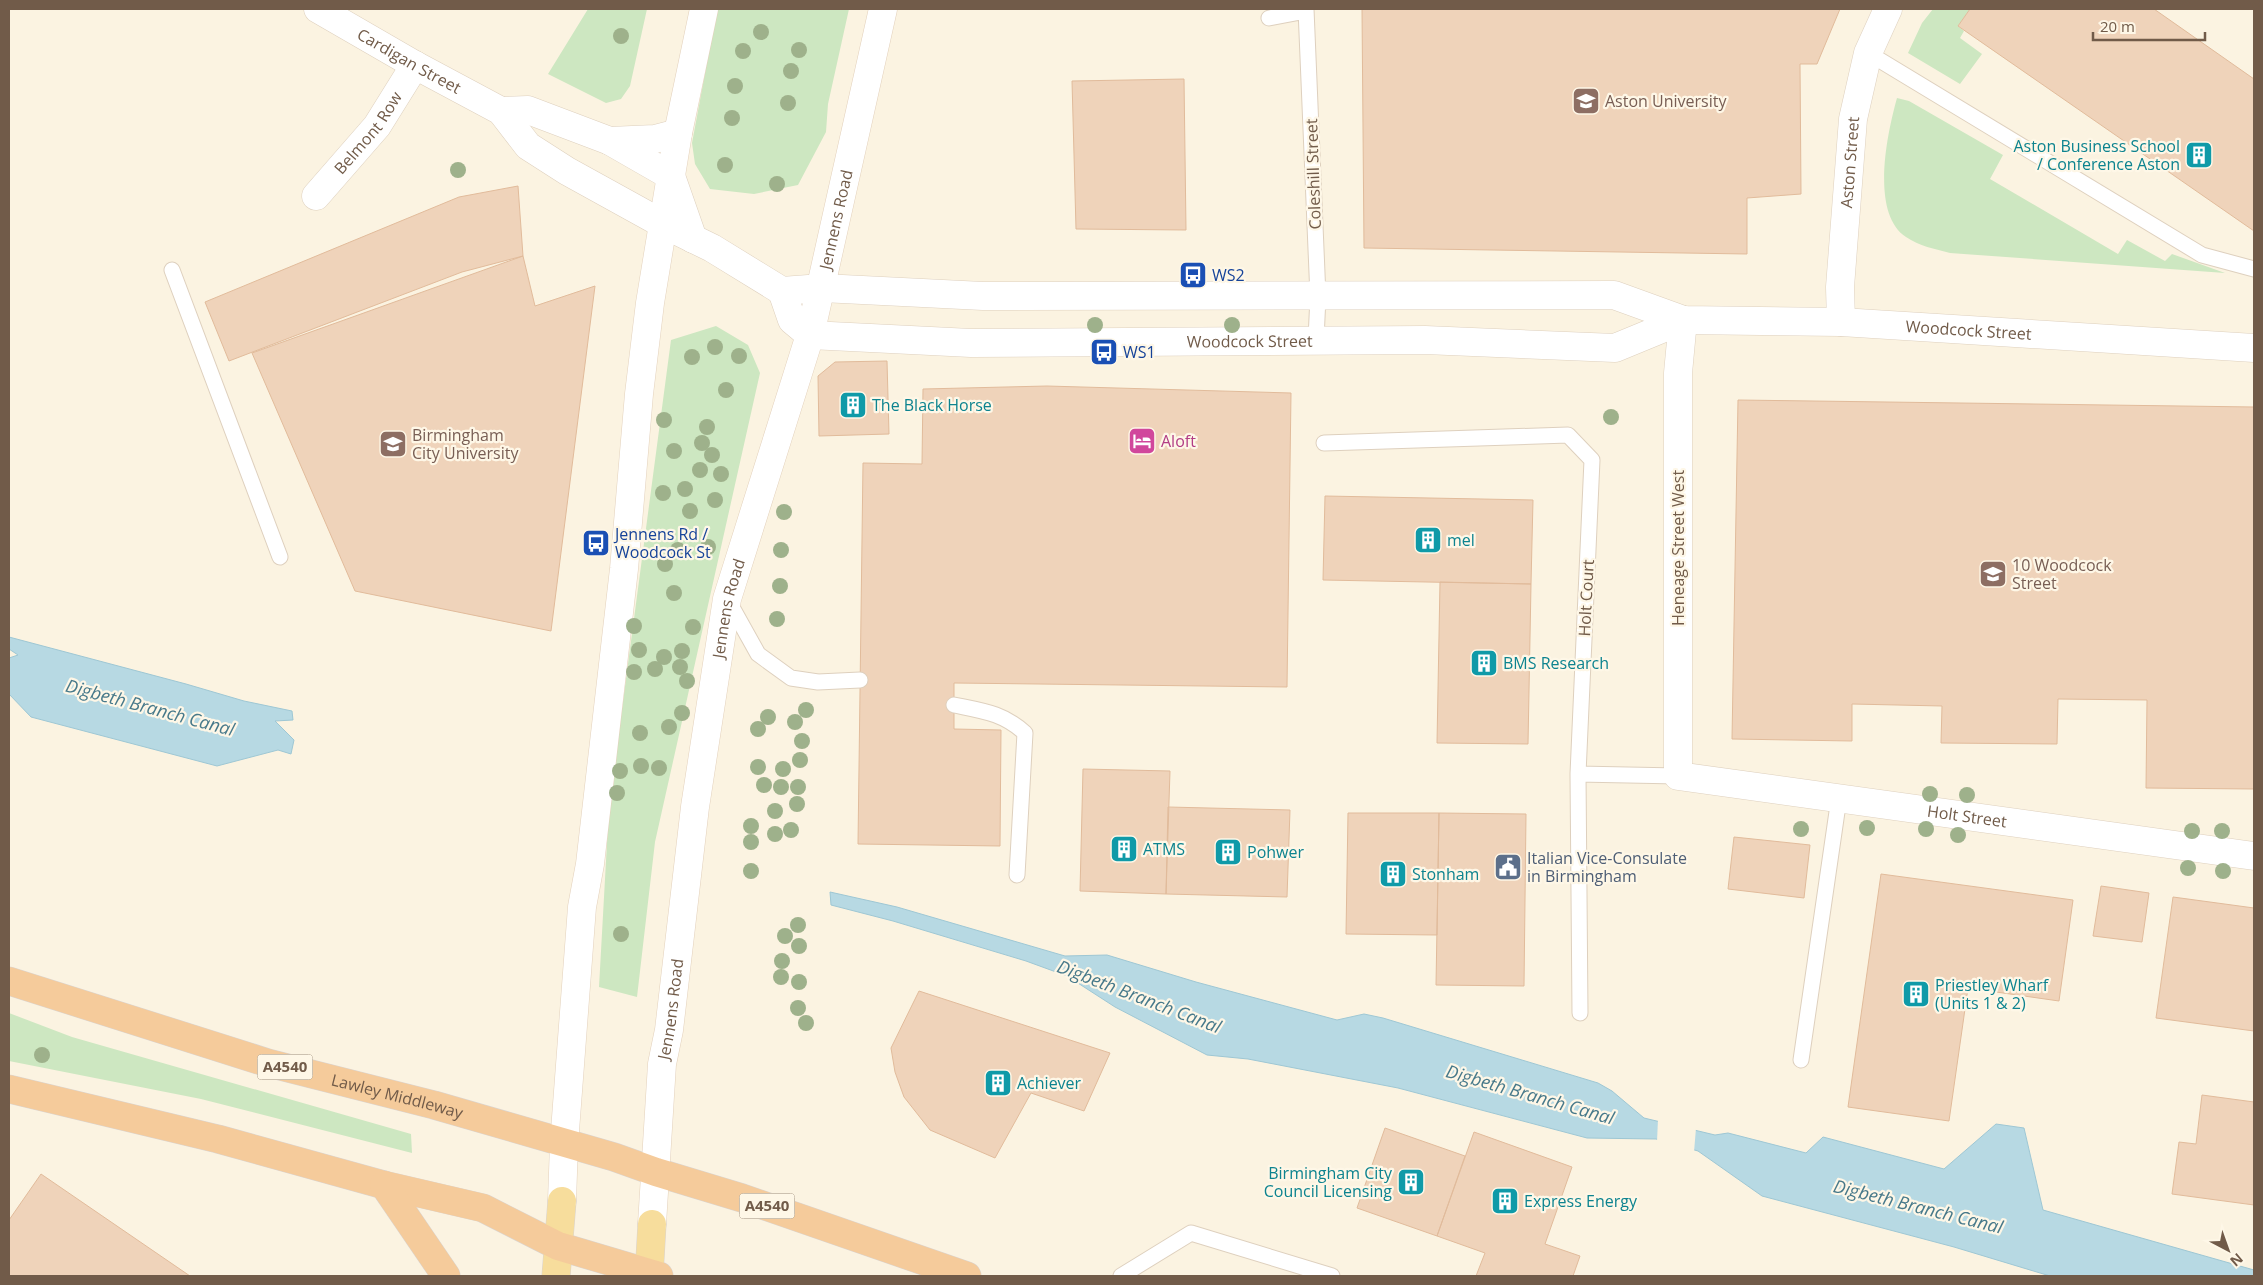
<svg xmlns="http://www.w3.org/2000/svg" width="2263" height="1285" viewBox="0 0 2263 1285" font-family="'Open Sans',sans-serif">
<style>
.green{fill:#cde7c1}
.water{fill:#b7d9e3;stroke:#9ec7d4}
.pier{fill:#fbf3e1}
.building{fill:#efd3ba;stroke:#e1bb9b}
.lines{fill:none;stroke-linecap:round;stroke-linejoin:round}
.service-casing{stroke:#ded0be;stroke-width:17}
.minor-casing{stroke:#ded0be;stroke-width:29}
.secondary-casing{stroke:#e3d1bc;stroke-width:29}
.primary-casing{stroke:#dad4d0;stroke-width:29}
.trunk-casing{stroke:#dad4d0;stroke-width:29}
.service{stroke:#fff;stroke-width:15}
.minor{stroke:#fff;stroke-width:28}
.secondary{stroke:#fff;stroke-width:28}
.primary{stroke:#f7dd9c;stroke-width:28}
.trunk{stroke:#f5cb9b;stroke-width:28}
.tree{fill:#9eb18b}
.labels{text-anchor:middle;stroke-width:4.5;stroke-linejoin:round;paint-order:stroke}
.shield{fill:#fef7e7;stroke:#9b8a78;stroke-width:1}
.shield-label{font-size:15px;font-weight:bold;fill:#715b49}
.street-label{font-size:16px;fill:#715b49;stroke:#fef7e7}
.education-label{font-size:16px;fill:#785e54;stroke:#fef7e7;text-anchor:start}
.culture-label{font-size:16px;fill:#0d838f;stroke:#fef7e7;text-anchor:start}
.transit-label{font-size:16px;fill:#164399;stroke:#fef7e7;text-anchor:start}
.hotel-label{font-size:16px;fill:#b23c85;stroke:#fef7e7;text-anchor:start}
.service-label{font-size:16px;fill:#4e5e75;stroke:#fef7e7;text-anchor:start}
.water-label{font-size:18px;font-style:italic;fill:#47798a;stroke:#fef7e7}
</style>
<rect width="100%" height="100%" fill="#fbf3e1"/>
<path class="green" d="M588,9H647L630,86L621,99L606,103L548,74Z
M717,9H849L828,104L826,132L798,185L754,194L710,189L695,164L692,143Z
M1933,9H1970L1958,26L1964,31L1960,38L1982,54L1960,84L1908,53L1922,23Z
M1897,98L1909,101L2003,155L1990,179L2118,254L2127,240L2165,261L2172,254L2225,273L1950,253C1935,249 1919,246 1906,237C1870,213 1887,134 1897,98Z
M716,326L748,345L760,373L655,842L637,997L599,987L609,807L671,340Z
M9,1013L72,1037L411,1134L412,1153L201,1099L9,1061Z"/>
<path class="water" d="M9,637L186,684L244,701L292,711L293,720L275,721L294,740L291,754L278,750L217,766L31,717L9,694V658L18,655L9,649Z
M830,892L897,907L1065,956L1107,955L1196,982L1337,1020L1364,1014L1383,1018L1598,1083L1612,1091L1644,1118L1715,1135L1728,1133L1806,1153L1823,1137L1944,1169L1996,1124L2024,1128L2043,1210L2254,1270V1276H2050L1954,1247L1762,1196L1698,1151L1656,1139L1587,1138L1398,1088L1248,1059L1207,1055L1115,1007L1067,976L1026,961L893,921L831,905Z"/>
<path class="pier" d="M1658,1119L1696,1128L1694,1152L1657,1142Z"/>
<path class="building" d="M1362,9H1840L1817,64H1800L1801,194L1747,198V254L1364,248Z
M1970,9H2154L2254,79V231L1958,26Z
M1184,79L1186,230L1076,229L1072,81Z
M518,186L523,256L462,272L229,361L205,302L459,197Z
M523,256L535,306L595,286L551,631L355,591L252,353Z
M887,361L889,434L819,436L818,376L835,362Z
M1047,386L1291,393L1287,687L954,683V729L1001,730L1000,846L858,844L863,463L922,464L923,389Z
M1738,400L2254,407V789L2146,788L2147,700L2058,699L2057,744L1941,743L1942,706L1852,704V741L1732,739Z
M1325,496L1533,500L1531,584L1323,580Z
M1440,582L1531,584L1528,744L1437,743Z
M1083,769L1170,771L1166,894L1080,891Z
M1168,807L1290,810L1287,897L1166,894Z
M1348,813H1439L1437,935L1346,934Z
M1439,813L1526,814L1524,986L1436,985Z
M1734,837L1810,845L1804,898L1728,889Z
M1881,874L2073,900L2059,1001L1968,988L1949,1121L1848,1107Z
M2101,886L2149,893L2142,942L2093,936Z
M2173,897L2254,908V1031L2156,1018Z
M919,991L1110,1053L1084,1111L1031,1093L995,1158L930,1130L904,1097L895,1072L891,1048Z
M2202,1095L2254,1102V1205L2172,1194L2179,1142L2196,1144Z
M1385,1128L1465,1156L1437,1236L1357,1208Z
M1474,1132L1572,1167L1545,1244L1580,1256L1573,1276H1476L1485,1253L1437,1236Z
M41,1174L190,1276H9V1220Z"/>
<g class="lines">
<g class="service-casing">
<path id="service" d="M1306,9L1318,297L1316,339
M1269,18L1306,11
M1868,53L2202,255L2254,269
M172,270L280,557
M1324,443L1568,435L1592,460L1578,774L1580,1013
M729,602L758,654L791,678L818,682L860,680
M954,705C983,711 1003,713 1025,733L1017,875
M1578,774L1678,776
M1801,1060L1839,798
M1121,1276L1191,1233L1332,1276"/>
</g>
<g class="minor-casing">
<g id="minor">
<path id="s1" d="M318,9L415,65L501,111L528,146L567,171L663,224L712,248L782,291L822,288L983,296L1614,295L1683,320L1841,322L2254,348"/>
<path d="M501,111L528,110L610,141L655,139L678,133"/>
<path d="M610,141L671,176L693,239"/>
<path id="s2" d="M316,196L377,126L415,65"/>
<path id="s3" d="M782,291L792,320L810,335L971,343L1425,340L1615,348L1683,320"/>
<path id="s4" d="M1683,320L1678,373V776L2254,856"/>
<path id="s5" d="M1841,322L1840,287L1853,119L1868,53L1888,9"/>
</g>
</g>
<g class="secondary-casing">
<g id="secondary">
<path d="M562,1201L564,1144L582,907L590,864L624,569L639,394L650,303L678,133L704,9"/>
<path id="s6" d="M652,1224L662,1064L669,1030L695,807L727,599L810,335L883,9"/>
</g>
</g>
<g class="primary-casing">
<path id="primary" d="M556,1276L562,1201
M649,1276L652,1224"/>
</g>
<g class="trunk-casing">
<g id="trunk">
<path id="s7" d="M9,981L268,1063L434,1105L614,1157L656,1172L742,1198L967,1276"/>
<path d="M9,1089L218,1139L384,1185L483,1208L558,1246L659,1276"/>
<path d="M384,1185L446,1276"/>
</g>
</g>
<use href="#service" class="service"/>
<use href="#minor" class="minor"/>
<use href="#secondary" class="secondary"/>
<use href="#primary" class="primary"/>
<use href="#trunk" class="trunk"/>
</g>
<g class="tree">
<circle cx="761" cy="32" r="8"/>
<circle cx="621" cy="36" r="8"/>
<circle cx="799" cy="50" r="8"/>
<circle cx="743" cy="51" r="8"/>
<circle cx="791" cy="71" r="8"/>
<circle cx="735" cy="86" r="8"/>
<circle cx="788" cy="103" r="8"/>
<circle cx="732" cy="118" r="8"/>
<circle cx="725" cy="165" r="8"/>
<circle cx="458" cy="170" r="8"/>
<circle cx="777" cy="184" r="8"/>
<circle cx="1095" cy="325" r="8"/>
<circle cx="1232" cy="325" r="8"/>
<circle cx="715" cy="347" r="8"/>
<circle cx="739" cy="356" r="8"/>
<circle cx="692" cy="357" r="8"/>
<circle cx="726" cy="390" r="8"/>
<circle cx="1611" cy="417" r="8"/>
<circle cx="664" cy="420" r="8"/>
<circle cx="707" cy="427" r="8"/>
<circle cx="702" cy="443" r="8"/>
<circle cx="674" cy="451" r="8"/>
<circle cx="712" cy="455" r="8"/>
<circle cx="700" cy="470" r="8"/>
<circle cx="721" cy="474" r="8"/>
<circle cx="685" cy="489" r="8"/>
<circle cx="663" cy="493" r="8"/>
<circle cx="715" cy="500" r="8"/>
<circle cx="690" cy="511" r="8"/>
<circle cx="784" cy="512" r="8"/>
<circle cx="708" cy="547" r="8"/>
<circle cx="678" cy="550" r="8"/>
<circle cx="781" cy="550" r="8"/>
<circle cx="665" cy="564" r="8"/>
<circle cx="780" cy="586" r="8"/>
<circle cx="674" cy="593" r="8"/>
<circle cx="777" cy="619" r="8"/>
<circle cx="634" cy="626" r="8"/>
<circle cx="693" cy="627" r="8"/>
<circle cx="639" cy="650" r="8"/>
<circle cx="682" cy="651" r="8"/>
<circle cx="664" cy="657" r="8"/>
<circle cx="680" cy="667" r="8"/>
<circle cx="655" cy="669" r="8"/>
<circle cx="634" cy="672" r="8"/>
<circle cx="687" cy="681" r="8"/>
<circle cx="806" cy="710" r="8"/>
<circle cx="682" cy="713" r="8"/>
<circle cx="768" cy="717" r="8"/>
<circle cx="795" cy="722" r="8"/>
<circle cx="669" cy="727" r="8"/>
<circle cx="758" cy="729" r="8"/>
<circle cx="640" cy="733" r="8"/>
<circle cx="802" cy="741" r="8"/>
<circle cx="800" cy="760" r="8"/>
<circle cx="641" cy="766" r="8"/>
<circle cx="758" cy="767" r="8"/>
<circle cx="659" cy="768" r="8"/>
<circle cx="783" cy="769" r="8"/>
<circle cx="620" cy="771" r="8"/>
<circle cx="764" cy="785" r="8"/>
<circle cx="781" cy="787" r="8"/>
<circle cx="798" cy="787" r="8"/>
<circle cx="617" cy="793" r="8"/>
<circle cx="1930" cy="794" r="8"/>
<circle cx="1967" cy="795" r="8"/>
<circle cx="797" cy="804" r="8"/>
<circle cx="775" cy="811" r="8"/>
<circle cx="751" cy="826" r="8"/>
<circle cx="1867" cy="828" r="8"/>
<circle cx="1801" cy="829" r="8"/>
<circle cx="1926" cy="829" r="8"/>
<circle cx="791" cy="830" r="8"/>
<circle cx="2192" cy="831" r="8"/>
<circle cx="2222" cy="831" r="8"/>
<circle cx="775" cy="834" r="8"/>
<circle cx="1958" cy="835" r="8"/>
<circle cx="751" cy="842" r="8"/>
<circle cx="2188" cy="868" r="8"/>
<circle cx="751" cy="871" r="8"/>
<circle cx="2223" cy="871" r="8"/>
<circle cx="798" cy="925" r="8"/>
<circle cx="621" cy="934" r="8"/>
<circle cx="785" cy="936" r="8"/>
<circle cx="799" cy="946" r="8"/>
<circle cx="782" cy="961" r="8"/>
<circle cx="781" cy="977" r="8"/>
<circle cx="799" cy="982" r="8"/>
<circle cx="798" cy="1008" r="8"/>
<circle cx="806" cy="1023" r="8"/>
<circle cx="42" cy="1055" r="8"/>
</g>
<defs>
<g id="university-square" transform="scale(1.4375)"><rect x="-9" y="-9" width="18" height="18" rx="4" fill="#8d6e63" stroke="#fef7e7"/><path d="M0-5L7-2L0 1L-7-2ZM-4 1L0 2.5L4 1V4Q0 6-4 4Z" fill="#fff"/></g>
<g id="building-square" transform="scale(1.4375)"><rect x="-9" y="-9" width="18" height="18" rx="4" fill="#0f9aa8" stroke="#fef7e7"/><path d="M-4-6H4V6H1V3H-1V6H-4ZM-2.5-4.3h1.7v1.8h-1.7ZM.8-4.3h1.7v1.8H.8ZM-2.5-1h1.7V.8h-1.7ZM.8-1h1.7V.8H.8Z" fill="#fff"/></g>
<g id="bus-square" transform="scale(1.4375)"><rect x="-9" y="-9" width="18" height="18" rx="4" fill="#1a4fb4" stroke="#fef7e7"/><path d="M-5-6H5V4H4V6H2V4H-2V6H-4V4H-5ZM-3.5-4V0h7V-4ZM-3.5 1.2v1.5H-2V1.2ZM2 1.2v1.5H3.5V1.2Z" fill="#fff"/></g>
<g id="hotel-square" transform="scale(1.4375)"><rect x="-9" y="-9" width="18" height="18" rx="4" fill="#d1479c" stroke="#fef7e7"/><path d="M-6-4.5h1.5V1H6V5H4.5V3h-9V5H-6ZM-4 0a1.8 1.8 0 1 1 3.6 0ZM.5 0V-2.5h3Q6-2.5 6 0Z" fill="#fff"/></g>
<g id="civic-square" transform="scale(1.4375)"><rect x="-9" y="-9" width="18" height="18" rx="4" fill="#5c6f8a" stroke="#fef7e7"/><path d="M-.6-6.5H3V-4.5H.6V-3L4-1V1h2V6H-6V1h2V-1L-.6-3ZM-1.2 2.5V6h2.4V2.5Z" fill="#fff"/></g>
</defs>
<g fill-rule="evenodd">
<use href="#university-square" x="1586" y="101"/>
<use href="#building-square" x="2199" y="155"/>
<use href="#bus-square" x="1193" y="275"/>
<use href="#bus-square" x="1104" y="352"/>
<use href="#building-square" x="853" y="405"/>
<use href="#hotel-square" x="1142" y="441"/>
<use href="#university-square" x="393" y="444"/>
<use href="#building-square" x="1428" y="540"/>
<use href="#bus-square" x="596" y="543"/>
<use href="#university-square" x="1993" y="574"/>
<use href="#building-square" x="1484" y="663"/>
<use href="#building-square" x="1124" y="849"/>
<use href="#building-square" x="1228" y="852"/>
<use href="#civic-square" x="1508" y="867"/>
<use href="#building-square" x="1393" y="874"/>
<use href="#building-square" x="1916" y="994"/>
<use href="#building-square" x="998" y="1083"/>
<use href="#building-square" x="1411" y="1182"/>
<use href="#building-square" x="1505" y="1201"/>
</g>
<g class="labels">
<g class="shield">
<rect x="257.5" y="1054.5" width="55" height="25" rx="4"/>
<rect x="739.5" y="1193.5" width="55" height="25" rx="4"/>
</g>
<g class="shield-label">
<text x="285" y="1072">A4540</text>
<text x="767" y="1211">A4540</text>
</g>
<g class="street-label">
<text dy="6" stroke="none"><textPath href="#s1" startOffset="105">Cardigan Street</textPath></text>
<text dy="6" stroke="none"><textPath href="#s2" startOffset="82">Belmont Row</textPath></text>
<text dy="6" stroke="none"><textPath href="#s5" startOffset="160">Aston Street</textPath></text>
<text transform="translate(1313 174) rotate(-92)" y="6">Coleshill Street</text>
<text dy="6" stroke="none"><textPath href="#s6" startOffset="1025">Jennens Road</textPath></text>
<text dy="6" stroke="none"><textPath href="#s1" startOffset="1738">Woodcock Street</textPath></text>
<text dy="6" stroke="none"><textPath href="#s3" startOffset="494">Woodcock Street</textPath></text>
<text transform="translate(1678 548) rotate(-90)" y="6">Heneage Street West</text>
<text transform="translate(1586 598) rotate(-87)" y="6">Holt Court</text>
<text dy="6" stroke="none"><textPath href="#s6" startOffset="621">Jennens Road</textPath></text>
<text dy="6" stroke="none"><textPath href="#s4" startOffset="748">Holt Street</textPath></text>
<text dy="6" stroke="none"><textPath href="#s6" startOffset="216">Jennens Road</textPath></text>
<text dy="6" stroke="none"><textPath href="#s7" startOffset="405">Lawley Middleway</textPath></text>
</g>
<g class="education-label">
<text x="1605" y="107">Aston University</text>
<text x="412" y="441">Birmingham<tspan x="412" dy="18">City University</tspan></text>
<text x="2012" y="571">10 Woodcock<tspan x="2012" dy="18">Street</tspan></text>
</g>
<g class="culture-label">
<text x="2180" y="152" text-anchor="end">Aston Business School<tspan x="2180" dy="18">/ Conference Aston</tspan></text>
<text x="872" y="411">The Black Horse</text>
<text x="1447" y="546">mel</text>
<text x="1503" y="669">BMS Research</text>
<text x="1143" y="855">ATMS</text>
<text x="1247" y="858">Pohwer</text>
<text x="1412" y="880">Stonham</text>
<text x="1935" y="991">Priestley Wharf<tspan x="1935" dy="18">(Units 1 &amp; 2)</tspan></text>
<text x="1017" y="1089">Achiever</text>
<text x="1392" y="1179" text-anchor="end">Birmingham City<tspan x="1392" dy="18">Council Licensing</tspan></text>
<text x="1524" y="1207">Express Energy</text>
</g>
<g class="transit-label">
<text x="1212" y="281">WS2</text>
<text x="1123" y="358">WS1</text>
<text x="615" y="540">Jennens Rd /<tspan x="615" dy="18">Woodcock St</tspan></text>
</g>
<g class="hotel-label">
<text x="1161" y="447">Aloft</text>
</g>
<g class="service-label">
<text x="1527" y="864">Italian Vice-Consulate<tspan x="1527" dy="18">in Birmingham</tspan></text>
</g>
<g class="water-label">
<text transform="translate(150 708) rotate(15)" y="6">Digbeth Branch Canal</text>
<text transform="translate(1139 997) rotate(21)" y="6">Digbeth Branch Canal</text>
<text transform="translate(1530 1095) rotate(16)" y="6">Digbeth Branch Canal</text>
<text transform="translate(1918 1207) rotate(14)" y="6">Digbeth Branch Canal</text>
</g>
</g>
<rect width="2263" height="1285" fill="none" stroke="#715b49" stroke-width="20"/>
<g transform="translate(2228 1250) rotate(139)" stroke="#fef7e7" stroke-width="4" paint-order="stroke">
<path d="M0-4L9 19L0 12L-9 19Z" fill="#715b49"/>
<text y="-8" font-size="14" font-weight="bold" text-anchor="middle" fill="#715b49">N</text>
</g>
<path d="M2093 32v8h112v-8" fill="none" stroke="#715b49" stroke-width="2.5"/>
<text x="2100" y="32" font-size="15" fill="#715b49" stroke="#fef7e7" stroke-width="4" paint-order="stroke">20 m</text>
</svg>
